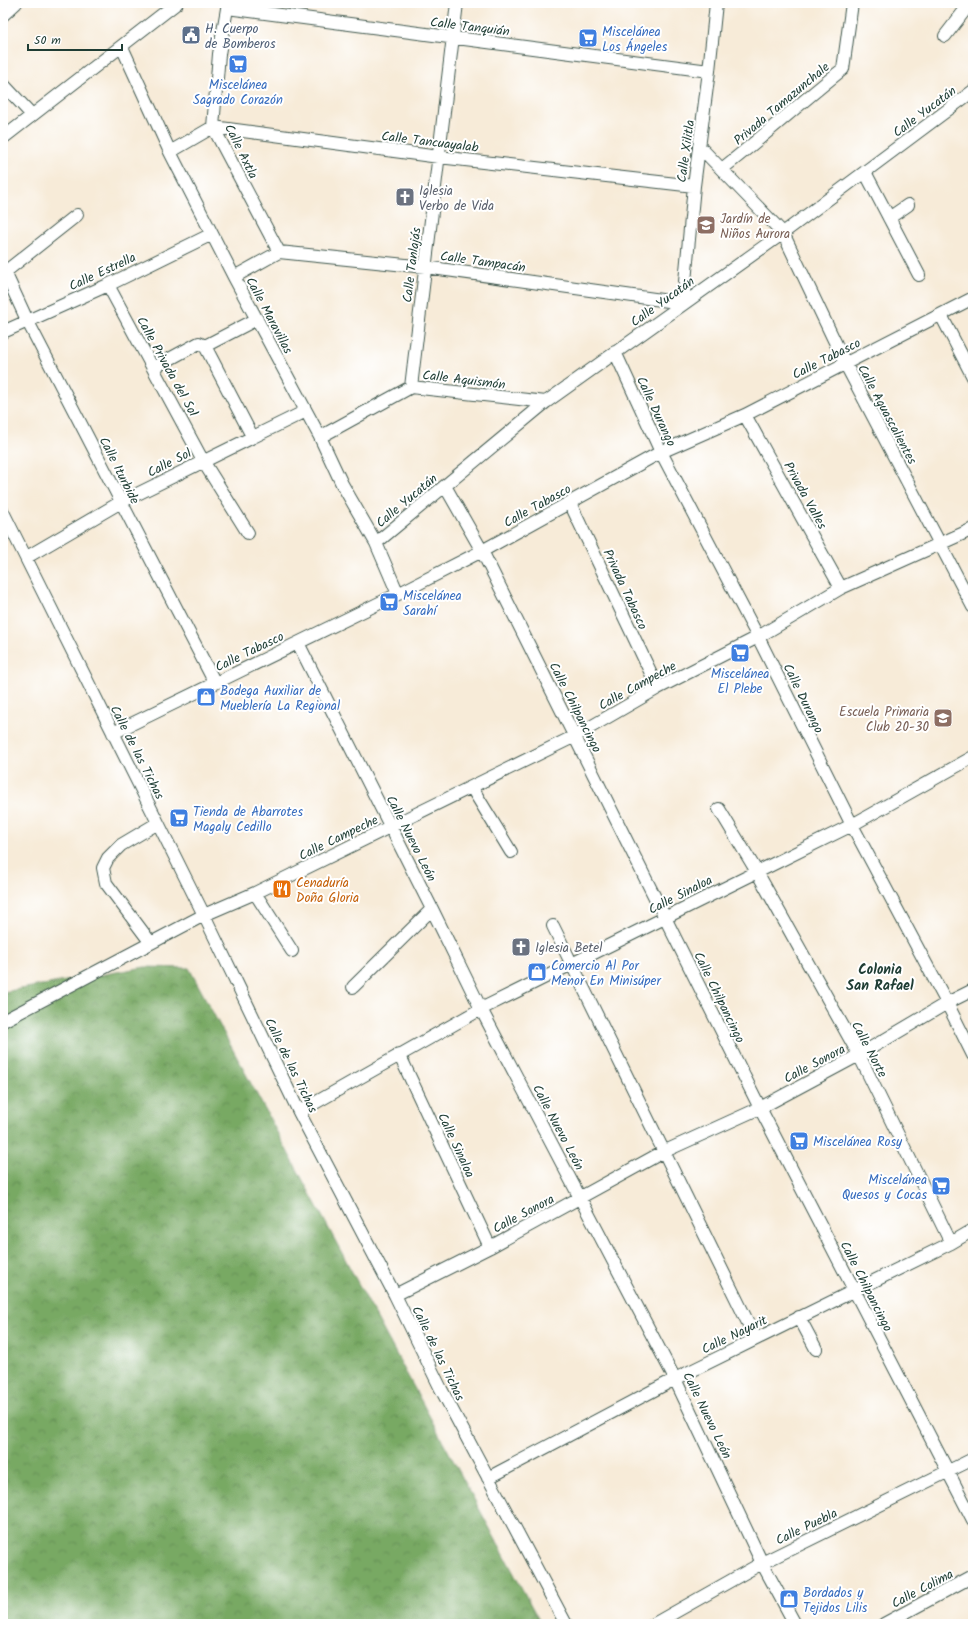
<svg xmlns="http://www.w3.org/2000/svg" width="976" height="1627" viewBox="0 0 976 1627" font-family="Kalam,sans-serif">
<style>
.forest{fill:url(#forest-crowns);stroke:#4c734c}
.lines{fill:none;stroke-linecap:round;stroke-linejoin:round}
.minor-casing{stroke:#3f574d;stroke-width:14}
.minor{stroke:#fff;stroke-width:12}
.labels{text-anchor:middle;stroke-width:4;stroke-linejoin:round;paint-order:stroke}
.street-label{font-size:13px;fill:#1f3d34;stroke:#fff}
.service-label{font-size:13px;fill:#4e5e75;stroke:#fff;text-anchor:start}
.shop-label{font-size:13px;fill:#366cbe;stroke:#fff;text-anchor:start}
.worship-label{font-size:13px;fill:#5b616d;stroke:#fff;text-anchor:start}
.education-label{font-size:13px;fill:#785e54;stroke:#fff;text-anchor:start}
.food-label{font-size:13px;fill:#c56008;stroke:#fff;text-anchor:start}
.neighbourhood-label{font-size:14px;font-weight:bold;fill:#1f3d34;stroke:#fff}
</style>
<defs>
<pattern id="forest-crowns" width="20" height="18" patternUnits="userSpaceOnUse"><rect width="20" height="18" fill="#78a963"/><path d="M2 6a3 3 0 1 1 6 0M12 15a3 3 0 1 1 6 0" fill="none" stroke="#628b52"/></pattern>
</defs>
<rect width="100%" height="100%" fill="#fff"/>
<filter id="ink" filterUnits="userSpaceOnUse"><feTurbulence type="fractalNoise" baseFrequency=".025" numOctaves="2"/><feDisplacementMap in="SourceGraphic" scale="8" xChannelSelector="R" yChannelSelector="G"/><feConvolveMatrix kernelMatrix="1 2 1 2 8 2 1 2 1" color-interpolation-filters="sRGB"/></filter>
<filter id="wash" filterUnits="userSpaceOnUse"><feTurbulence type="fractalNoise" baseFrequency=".012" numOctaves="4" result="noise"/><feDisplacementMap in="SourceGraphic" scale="16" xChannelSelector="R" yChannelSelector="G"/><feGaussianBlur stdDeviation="0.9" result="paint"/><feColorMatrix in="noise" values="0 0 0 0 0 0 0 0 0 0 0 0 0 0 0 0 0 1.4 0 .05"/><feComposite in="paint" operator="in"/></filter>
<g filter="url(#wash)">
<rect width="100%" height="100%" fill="#f7ebd8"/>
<path class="forest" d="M145,967L189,968L541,1624H3V992Z"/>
</g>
<g filter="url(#ink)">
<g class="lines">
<g class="minor-casing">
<path id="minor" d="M228,3L219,54L213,127L279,252
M227,8L709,71
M3,15L16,3
M945,36L965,10L969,3
M122,47L170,152L234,277L320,437L342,484L376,543L398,594
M3,84L32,115
M3,138L177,3
M699,146L783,233L845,363L973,607
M170,152L213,127L439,157L694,186
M722,169C763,137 801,102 843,69L852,3
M865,172L919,275
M889,218L908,205
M279,252L425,267L683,303L694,186L709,71L716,3
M3,268L27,320L215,683
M5,272L77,215
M234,277L279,252
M108,285L203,461L248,533
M941,315L973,377
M3,332L108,285L212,234
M205,346L252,436
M615,352L661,452L758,637L852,825L947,1003L973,1055
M153,368L199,343L205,346L257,319
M411,387L457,3
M745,415L841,588
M320,437L411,387L546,402
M445,486L482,551L760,1108L973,1520
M570,503L658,688
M3,512L204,915L299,1112L395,1295L441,1389L566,1624
M376,543L546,402L783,233L973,91
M27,557L121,502L306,411
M298,643L432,909L481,1009L675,1379L762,1563L795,1624
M113,733L398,594L482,551L661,452L745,415L973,298
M472,788L511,852
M719,809L757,872L859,1055L951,1243
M255,893L292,951
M553,926L756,1339
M151,943L106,883L103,868L108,858L121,845L158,823
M353,987L432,909
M3,1021L204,915L255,893L575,736L658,688L758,637L841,588L973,529
M399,1054L490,1247
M299,1112L481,1009L852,825L973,757
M395,1295L490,1247L663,1152L760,1108L859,1055L947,1003L973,990
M799,1317L816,1349
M488,1478L675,1379L951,1243L973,1230
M654,1624L762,1563L973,1459
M884,1624L973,1576"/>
</g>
<use href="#minor" class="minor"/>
</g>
</g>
<defs>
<g id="civic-square" transform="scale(1)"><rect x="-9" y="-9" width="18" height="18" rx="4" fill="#5c6f8a" stroke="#fff"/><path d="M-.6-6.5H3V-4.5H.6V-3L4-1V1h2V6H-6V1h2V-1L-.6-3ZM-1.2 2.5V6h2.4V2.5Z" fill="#fff"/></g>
<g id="supermarket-square" transform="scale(1)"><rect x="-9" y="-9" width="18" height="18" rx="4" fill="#3f7fe0" stroke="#fff"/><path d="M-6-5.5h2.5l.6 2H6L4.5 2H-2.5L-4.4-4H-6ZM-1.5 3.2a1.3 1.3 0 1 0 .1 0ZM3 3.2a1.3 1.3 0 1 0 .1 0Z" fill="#fff"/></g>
<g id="church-square" transform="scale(1)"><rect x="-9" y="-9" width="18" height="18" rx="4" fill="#6b7280" stroke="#fff"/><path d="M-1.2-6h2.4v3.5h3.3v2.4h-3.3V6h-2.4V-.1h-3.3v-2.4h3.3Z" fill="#fff"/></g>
<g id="school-square" transform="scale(1)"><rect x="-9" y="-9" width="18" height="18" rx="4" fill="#8d6e63" stroke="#fff"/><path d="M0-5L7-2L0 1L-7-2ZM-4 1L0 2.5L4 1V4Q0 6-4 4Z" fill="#fff"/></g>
<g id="shop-square" transform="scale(1)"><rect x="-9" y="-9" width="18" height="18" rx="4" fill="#3f7fe0" stroke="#fff"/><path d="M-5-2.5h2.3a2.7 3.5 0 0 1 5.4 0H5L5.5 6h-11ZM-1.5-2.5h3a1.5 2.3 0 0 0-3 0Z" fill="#fff"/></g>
<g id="restaurant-square" transform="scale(1)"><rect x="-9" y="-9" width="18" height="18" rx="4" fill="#e8710a" stroke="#fff"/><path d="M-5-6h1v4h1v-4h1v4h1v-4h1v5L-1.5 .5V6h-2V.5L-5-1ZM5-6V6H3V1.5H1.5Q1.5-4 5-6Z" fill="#fff"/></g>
</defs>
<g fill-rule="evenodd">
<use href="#civic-square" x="191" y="35"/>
<use href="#supermarket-square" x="588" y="38"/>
<use href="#supermarket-square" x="238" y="64"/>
<use href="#church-square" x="405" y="197"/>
<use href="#school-square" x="706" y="225"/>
<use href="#supermarket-square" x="389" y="602"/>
<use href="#supermarket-square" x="740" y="653"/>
<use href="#shop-square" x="206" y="697"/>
<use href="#school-square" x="943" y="718"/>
<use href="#supermarket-square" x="179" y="818"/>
<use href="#restaurant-square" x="282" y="889"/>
<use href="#church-square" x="521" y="947"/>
<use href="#shop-square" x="537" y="972"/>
<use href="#supermarket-square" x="799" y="1141"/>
<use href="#supermarket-square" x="941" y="1186"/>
<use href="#shop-square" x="789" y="1599"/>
</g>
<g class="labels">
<g class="street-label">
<text transform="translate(470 26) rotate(7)" y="5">Calle Tanquián</text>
<text transform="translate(781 103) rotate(-40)" y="5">Privada Tamazunchale</text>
<text transform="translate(924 111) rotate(-37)" y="5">Calle Yucatán</text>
<text transform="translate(430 141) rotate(7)" y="5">Calle Tancuayalab</text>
<text transform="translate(242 151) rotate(64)" y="5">Calle Axtla</text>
<text transform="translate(685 151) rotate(-82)" y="5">Calle Xilitla</text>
<text transform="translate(483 261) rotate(8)" y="5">Calle Tampacán</text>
<text transform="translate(411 265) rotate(-83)" y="5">Calle Tanlajás</text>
<text transform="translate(102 271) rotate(-25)" y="5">Calle Estrella</text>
<text transform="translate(662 301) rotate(-36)" y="5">Calle Yucatán</text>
<text transform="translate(270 315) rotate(62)" y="5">Calle Maravillas</text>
<text transform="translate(826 358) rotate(-27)" y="5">Calle Tabasco</text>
<text transform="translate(168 366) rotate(61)" y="5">Calle Privada del Sol</text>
<text transform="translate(464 379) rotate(7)" y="5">Calle Aquismón</text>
<text transform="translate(657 411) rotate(65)" y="5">Calle Durango</text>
<text transform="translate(888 414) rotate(62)" y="5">Calle Aguascalientes</text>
<text transform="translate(169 462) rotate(-27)" y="5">Calle Sol</text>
<text transform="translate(120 470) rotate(63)" y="5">Calle Iturbide</text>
<text transform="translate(806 495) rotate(61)" y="5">Privada Valles</text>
<text transform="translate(406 500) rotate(-40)" y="5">Calle Yucatán</text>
<text transform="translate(537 505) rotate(-29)" y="5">Calle Tabasco</text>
<text transform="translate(626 589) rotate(65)" y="5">Privada Tabasco</text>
<text transform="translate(249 651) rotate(-26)" y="5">Calle Tabasco</text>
<text transform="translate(637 685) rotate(-29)" y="5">Calle Campeche</text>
<text transform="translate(804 698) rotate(64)" y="5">Calle Durango</text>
<text transform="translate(576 707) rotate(63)" y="5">Calle Chilpancingo</text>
<text transform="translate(138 752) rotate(63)" y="5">Calle de las Tichas</text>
<text transform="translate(338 837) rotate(-26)" y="5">Calle Campeche</text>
<text transform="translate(412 838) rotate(63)" y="5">Calle Nuevo León</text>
<text transform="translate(680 894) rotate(-27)" y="5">Calle Sinaloa</text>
<text transform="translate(720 997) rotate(64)" y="5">Calle Chilpancingo</text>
<text transform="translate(870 1049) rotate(62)" y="5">Calle Norte</text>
<text transform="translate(814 1063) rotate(-28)" y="5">Calle Sonora</text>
<text transform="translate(292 1065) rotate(64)" y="5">Calle de las Tichas</text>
<text transform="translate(559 1127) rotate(62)" y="5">Calle Nuevo León</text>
<text transform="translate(457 1145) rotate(65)" y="5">Calle Sinaloa</text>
<text transform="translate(523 1213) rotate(-28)" y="5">Calle Sonora</text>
<text transform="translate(867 1286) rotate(63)" y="5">Calle Chilpancingo</text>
<text transform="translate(734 1334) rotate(-26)" y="5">Calle Nayarit</text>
<text transform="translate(439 1353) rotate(64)" y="5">Calle de las Tichas</text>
<text transform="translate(708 1415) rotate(64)" y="5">Calle Nuevo León</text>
<text transform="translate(806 1526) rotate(-26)" y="5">Calle Puebla</text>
<text transform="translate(922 1588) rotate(-28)" y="5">Calle Colima</text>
</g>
<g class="service-label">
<text x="205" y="33">H. Cuerpo<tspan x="205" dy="15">de Bomberos</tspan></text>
</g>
<g class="shop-label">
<text x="602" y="36">Miscelánea<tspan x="602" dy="15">Los Ángeles</tspan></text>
<text x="238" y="89" text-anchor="middle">Miscelánea<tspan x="238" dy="15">Sagrado Corazón</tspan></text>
<text x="403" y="600">Miscelánea<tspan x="403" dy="15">Sarahí</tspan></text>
<text x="740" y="678" text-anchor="middle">Miscelánea<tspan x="740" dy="15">El Plebe</tspan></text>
<text x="220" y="695">Bodega Auxiliar de<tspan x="220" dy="15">Mueblería La Regional</tspan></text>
<text x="193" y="816">Tienda de Abarrotes<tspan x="193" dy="15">Magaly Cedillo</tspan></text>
<text x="551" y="970">Comercio Al Por<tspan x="551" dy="15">Menor En Minisúper</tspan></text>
<text x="813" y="1146">Miscelánea Rosy</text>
<text x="927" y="1184" text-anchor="end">Miscelánea<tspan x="927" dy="15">Quesos y Cocas</tspan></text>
<text x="803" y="1597">Bordados y<tspan x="803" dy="15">Tejidos Lilis</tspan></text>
</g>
<g class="worship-label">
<text x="419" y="195">Iglesia<tspan x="419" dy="15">Verbo de Vida</tspan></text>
<text x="535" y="952">Iglesia Betel</text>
</g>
<g class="education-label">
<text x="720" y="223">Jardín de<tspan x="720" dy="15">Niños Aurora</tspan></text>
<text x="929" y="716" text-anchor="end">Escuela Primaria<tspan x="929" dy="15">Club 20-30</tspan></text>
</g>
<g class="food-label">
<text x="296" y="887">Cenaduría<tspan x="296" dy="15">Doña Gloria</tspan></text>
</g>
<g class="neighbourhood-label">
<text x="880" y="974">Colonia<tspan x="880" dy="16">San Rafael</tspan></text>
</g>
</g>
<rect width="976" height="1627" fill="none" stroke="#fff" stroke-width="16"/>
<path d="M28 44v6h94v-6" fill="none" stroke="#1f3d34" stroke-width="2"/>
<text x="34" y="44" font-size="12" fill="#1f3d34" stroke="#ffffff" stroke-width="3" paint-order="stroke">50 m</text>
</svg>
